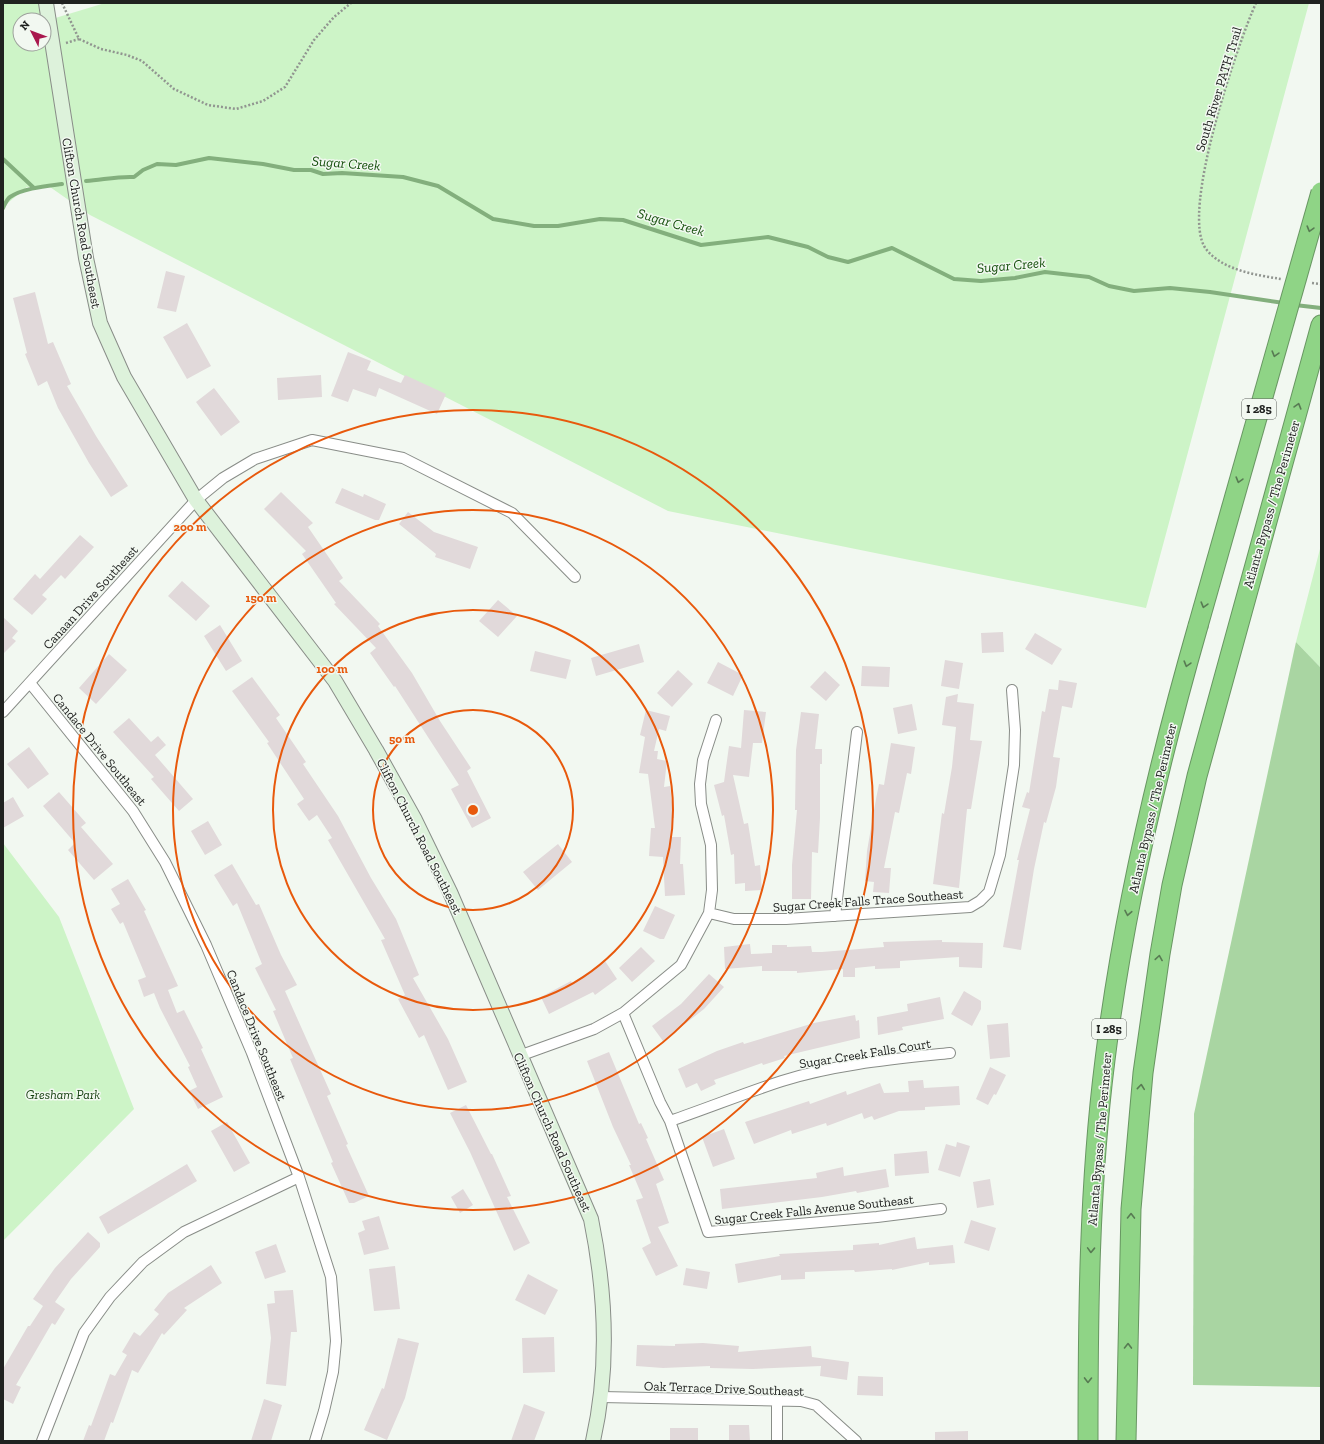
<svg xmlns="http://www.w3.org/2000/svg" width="1324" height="1444" viewBox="0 0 1324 1444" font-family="'Zilla Slab',serif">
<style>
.green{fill:#cdf4c7;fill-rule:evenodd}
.forest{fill:#a9d5a2}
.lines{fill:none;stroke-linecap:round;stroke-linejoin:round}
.stream{stroke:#83af7d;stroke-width:4}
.building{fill:#e1d9da}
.street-casing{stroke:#898d88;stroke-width:12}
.secondary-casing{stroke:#898d88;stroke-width:16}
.highway-casing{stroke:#689662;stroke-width:21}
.path{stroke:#919590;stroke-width:2.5;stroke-dasharray:2 2;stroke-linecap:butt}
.street{stroke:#fff;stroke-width:10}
.secondary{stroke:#ddf2db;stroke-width:14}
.highway{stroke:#8fd486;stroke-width:19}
.highway-bridge-casing{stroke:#689662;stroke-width:21;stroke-linecap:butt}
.highway-bridge{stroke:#8fd486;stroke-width:19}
.oneway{stroke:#587b53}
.ring{fill:none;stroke:#e8590c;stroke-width:2}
.labels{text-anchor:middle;stroke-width:3;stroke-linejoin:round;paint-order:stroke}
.shield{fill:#f2f8f1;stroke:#5f625f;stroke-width:1}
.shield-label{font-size:12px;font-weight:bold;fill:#202220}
.street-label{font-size:13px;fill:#202220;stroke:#f2f8f1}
.park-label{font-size:13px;font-style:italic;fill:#0f3b09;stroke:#f2f8f1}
.water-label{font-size:14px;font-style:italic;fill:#134e0a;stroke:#f2f8f1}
.centre{fill:#e8590c;stroke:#f2f8f1;stroke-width:2}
.ring-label{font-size:12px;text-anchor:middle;font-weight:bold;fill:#e8590c;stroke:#f2f8f1;stroke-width:3;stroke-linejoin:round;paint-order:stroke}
</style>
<rect width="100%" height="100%" fill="#f2f8f1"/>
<path class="green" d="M3,3H49L52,19L105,3H1309L1146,608L668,511L90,215L50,187H27L3,207ZM20,20H44V44H20Z
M1321,545V668L1296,642Z
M3,843L59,917L134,1109L3,1241Z"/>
<path class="forest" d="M1296,642L1321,668V1387L1193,1385L1194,1114Z"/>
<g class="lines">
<path class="stream" d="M3,159L34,188
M86,181C102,180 118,176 134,177L143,170L157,164L176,165L209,158L263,164L294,170H311L323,174L342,173L403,177L438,186L493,219L534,226H558L600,219L623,220L701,245L768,237L808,247L828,257L848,262L892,248L954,279L981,281L1015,278L1045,272L1089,277L1109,286L1134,291L1170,288L1210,292L1284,303
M3,208C5,204 7,199 10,197C23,188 47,186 62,184
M1295,305L1321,308"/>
</g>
<path class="building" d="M166,271L185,276L176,312L157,308Z
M35,292L48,344L53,342L71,384L67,386L96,436L128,486L111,497L89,463L58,408L47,381L38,386L25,354L27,353L13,298Z
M187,323L211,366L187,379L163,337Z
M348,352L371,361L367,370L401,383L405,375L446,394L437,414L379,388L376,397L353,389L348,402L331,396Z
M321,375L322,397L278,400L277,378Z
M214,388L240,422L221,436L196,402Z
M342,488L363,497L364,494L386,504L379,520H375L335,503Z
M281,492L313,523L308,527L343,578L339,581L380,624L378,626L412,673L440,721L471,768L467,771L491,818L472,828L451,789L459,785L395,686L394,687L370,653L376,648L334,604L336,603L302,554L306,551L264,509Z
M408,512L434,532L478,547L470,569L435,557L436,554L399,524Z
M80,535L94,547L65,579L61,575L42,595L47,599L32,615L13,599L35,574L40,579Z
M182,581L210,606L196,621L168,596Z
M498,600L517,616L498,637L479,621Z
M3,617L18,631L12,638L16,641L3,654Z
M220,625L242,661L226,671L204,636Z
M1003,632L1004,652L982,653L981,633Z
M1035,633L1062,649L1052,665L1025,649Z
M639,644L644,662L596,676L591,658Z
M535,651L571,660L566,679L530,671Z
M109,654L127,670L96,704L79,688Z
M945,660L963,663L959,689L941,686Z
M718,662L743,675L733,696L707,683Z
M862,666L890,667L889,687L861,686Z
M678,670L693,684L672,707L657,693Z
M825,671L840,685L826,701L810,687Z
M252,677L280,715L276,718L306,762L303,764L338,816L371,878L396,919L419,975L413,978L448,1039L467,1082L448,1090L424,1035L419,1038L398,999L405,995L381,940L385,939L328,840L332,838L317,815L309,821L297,804L304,799L267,743L269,742L232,691Z
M1059,680L1077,683L1072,708L1062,706L1053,757L1060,758L1056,787L1046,823L1044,822L1034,869L1021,950L1003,947L1019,860H1017L1030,809L1022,807L1027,792L1029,793L1042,711L1045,712L1049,689L1058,690Z
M958,694L957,702L974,704L970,740L982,741L971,809H967L959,888L933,884L942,813L944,814L952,767L956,727L942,725L946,697Z
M912,704L917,730L898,734L893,708Z
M646,710L670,716L666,731L659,729L654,751H658L657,759L667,761L664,787L670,786L674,818H672L671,837H681L680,864H683L685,895L665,896L663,857L649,856L651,828H655L648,774L639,773L645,737L640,735Z
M744,710L766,712L762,743H753L749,777L733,775L744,824L748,823L755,866L760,865L762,890L745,891V883L735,884L734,854L731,855L724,815L722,816L714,785L724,782L729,746L741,748Z
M801,712L819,714L815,749H822V764H820V818L818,853L812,852L811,899H792V865L797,810H795L796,750Z
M129,718L151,742L158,736L166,745L155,755L193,799L179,811L151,779L154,777L113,732Z
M891,743L915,747L911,774L907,773L899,813L895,812L884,868H891L889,893L873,892L874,882L865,881L867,851L876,799L879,784L884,785Z
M29,747L49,774L28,789L7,764Z
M59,792L86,823L81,827L113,864L94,880L68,850L75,843L43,806Z
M13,797L24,816L3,828V803Z
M208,821L222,845L205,855L191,831Z
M558,844L572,862L538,890L523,872Z
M232,864L256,905L259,904L281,955L297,985L285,991L331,1094L327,1096L348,1144L346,1145L369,1196L354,1203H349L331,1163L333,1162L290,1059L293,1058L273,1011L276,1010L255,968L262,964L237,903L233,906L214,875Z
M128,879L146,910L144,911L178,986L168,990L177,1013L184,1010L203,1048L201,1049L223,1097L198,1109L189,1091L197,1087L188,1067L190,1066L160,1008L154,993L144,997L138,980L146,977L123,922L120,924L111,909L120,904L111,889Z
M655,906L675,915L664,939H660L643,931Z
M942,940V942L983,943L982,968L959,967V957L900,961V968L875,969V966L855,968V977H843V969L797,973V971H762V966L725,969L724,947L750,944L751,954L772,953V945H787V947L811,946L812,952H822L884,947L883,942Z
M641,947L655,961L632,982L619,968Z
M605,961L617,979L595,995L593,992L549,1014L541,997L571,981L572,983Z
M709,974L724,987L704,1009L663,1041L652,1026L681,1004Z
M964,991L981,1001V1009L972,1026L951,1014Z
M940,997L944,1019L902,1027L903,1030L878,1035L877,1017L908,1011L907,1004Z
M855,1015L856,1021L859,1020L860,1038L784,1056L785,1058L763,1065L762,1063L714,1080L716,1084L701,1091L697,1083L686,1088L678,1069L717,1051L743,1042L744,1044L814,1023Z
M1008,1023L1010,1057L990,1059L987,1025Z
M609,1052L639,1124L641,1123L648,1138L646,1139L664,1180L656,1184L669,1223L658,1227L678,1266L656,1276L642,1248L651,1243L636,1200L643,1198L629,1165H631L613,1127L587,1061Z
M990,1067L1006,1075L996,1095L994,1094L988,1105L976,1099Z
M923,1080L924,1088L959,1086L960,1105L925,1107V1110L899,1111L874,1120L872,1116L864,1119L862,1113L827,1126L826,1123L792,1134L791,1130L754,1144L745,1122L809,1101L810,1104L846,1091L847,1095L880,1083L884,1093L909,1092L908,1081Z
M466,1105L491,1154H492L511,1196L507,1197L530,1243L514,1251L470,1152L450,1113Z
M227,1122L250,1163L234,1172L211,1131Z
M724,1129L735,1159L713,1167L702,1137Z
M957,1142L970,1146L960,1177L938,1170L946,1144L956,1147Z
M927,1151L929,1173L895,1176L894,1154Z
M187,1164L197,1181L108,1234L99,1217Z
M843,1167L844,1176L886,1169L889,1187L857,1193L856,1191L822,1197L722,1209L720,1189L817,1178L816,1173Z
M990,1179L994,1205L977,1208L973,1182Z
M463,1189L473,1205L460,1213L451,1197Z
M379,1216L389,1249L364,1255L358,1233L365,1230L362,1221Z
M971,1220L996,1228L989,1251L964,1243Z
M88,1232L100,1243V1247L71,1279L55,1302L65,1309L55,1325L52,1323L16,1385L21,1387L13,1404L3,1399V1369L28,1326H30L43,1306L33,1299L55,1268Z
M915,1237L917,1249L953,1245L955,1263L929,1265V1262L892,1270V1269L855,1272L854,1270L805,1272V1279L781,1280V1275L738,1283L735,1264L780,1256L779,1254L853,1250V1245L879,1243V1245Z
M276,1244L286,1272L265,1279L255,1252Z
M211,1265L222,1283L184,1308L187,1310L164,1335L162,1333L138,1373L132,1370L113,1423L111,1422L104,1441H83L89,1425L91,1426L110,1374L115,1376L127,1355L122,1352L134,1332L140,1336L159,1314L154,1310L168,1293Z
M395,1266L400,1309L374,1311L369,1269Z
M686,1268L710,1272L707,1289L683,1285Z
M528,1274L558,1290L545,1315L515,1300Z
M293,1290L297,1332H291L286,1386L266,1384L271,1338L267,1304L275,1303L274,1291Z
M554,1337L555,1372L523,1373L522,1338Z
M398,1338L419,1343L405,1398L387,1440L364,1430L382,1388L384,1389Z
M703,1343L739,1346L738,1352L811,1346L812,1357L849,1362L847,1380L820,1376L821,1366L753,1369L710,1368V1366L663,1368L636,1366L637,1345L675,1346V1344Z
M858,1376L883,1377V1396L857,1395Z
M264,1399L282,1405L271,1441H251Z
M524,1404L545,1412L534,1441H511Z
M729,1425H749L750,1441H729Z
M670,1428H698V1441H670Z
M968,1431V1441H935V1432Z"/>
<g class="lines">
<g class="street-casing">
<path id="street" d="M30,683L133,811L165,862L206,945L252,1053L299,1177L331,1277L336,1341L333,1372L324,1411L315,1441
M3,712L196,500L223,478L255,459L312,440L403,458L512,513L575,577
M709,913L734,919H786L970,907L980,901L989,892L1000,855L1014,765L1015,730L1012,690
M835,916L857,732
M623,1013L660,1102L670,1121L708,1232L877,1217L941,1209
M519,1056L594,1029L623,1013L681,965L709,913L712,890L711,845L701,804L700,784L703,760L716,720
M670,1121C708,1108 745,1093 782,1081C836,1064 894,1059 950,1053
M601,1397L801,1401L816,1405L856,1441
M777,1400V1441
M42,1441L84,1333L110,1297L143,1262L184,1232L299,1177"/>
</g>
<g class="secondary-casing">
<path id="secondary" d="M46,3L86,258L100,323L124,377L196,500L335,681L376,750L415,820L450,892L591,1219C606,1293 610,1366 593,1441"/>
</g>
<g class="highway-casing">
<path id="highway" d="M1088,1441C1088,1314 1089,1186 1105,1060C1123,913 1157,769 1198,626
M1126,1441L1131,1209L1143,1073L1160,954L1172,885L1197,776L1321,325"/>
</g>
<path class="path" d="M62,3L79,39L101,49L127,55L142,61L174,89L208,105L236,109L263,101L285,87L314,40L334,17L351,3
M1256,3C1238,43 1179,214 1206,249C1222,270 1256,275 1281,279
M66,43L79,39
M1312,283L1321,284"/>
<use href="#street" class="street"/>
<use href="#secondary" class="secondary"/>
<use href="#highway" class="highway"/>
<g class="highway-bridge-casing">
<path id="highway-bridge" d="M1198,626L1321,192"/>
</g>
<use href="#highway-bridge" class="highway-bridge"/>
</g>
<defs><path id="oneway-chevron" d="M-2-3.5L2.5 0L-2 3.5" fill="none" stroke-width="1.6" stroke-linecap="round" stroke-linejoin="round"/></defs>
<g class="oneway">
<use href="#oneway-chevron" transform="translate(1310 229) rotate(106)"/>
<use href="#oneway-chevron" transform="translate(1275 354) rotate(106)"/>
<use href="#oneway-chevron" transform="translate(1298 406) rotate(-74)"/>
<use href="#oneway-chevron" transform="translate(1239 480) rotate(106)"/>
<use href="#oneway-chevron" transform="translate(1204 605) rotate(106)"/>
<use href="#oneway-chevron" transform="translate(1187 664) rotate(106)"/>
<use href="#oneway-chevron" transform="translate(1128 913) rotate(101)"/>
<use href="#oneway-chevron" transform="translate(1159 958) rotate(-81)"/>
<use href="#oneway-chevron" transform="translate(1141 1087) rotate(-84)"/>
<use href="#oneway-chevron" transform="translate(1131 1216) rotate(-89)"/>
<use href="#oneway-chevron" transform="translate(1091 1250) rotate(92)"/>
<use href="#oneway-chevron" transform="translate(1128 1346) rotate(-89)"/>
<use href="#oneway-chevron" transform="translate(1088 1380) rotate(91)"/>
</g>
<g class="ring">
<circle cx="473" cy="810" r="100"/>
<circle cx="473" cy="810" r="200"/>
<circle cx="473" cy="810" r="300"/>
<circle cx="473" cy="810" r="400"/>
</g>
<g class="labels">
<g class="shield">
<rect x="1242" y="399" width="34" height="20" rx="3"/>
<rect x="1092" y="1019" width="34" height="20" rx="3"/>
</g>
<g class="shield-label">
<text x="1259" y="413">I 285</text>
<text x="1109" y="1033">I 285</text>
</g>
<g class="street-label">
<text transform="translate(1218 89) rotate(-73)" y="5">South River PATH Trail</text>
<text transform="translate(82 223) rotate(80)" y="5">Clifton Church Road Southeast</text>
<text transform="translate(1271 504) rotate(-74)" y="5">Atlanta Bypass / The Perimeter</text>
<text transform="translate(90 597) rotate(-48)" y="5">Canaan Drive Southeast</text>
<text transform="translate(100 749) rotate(51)" y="5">Candace Drive Southeast</text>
<text transform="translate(1152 808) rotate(-77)" y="5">Atlanta Bypass / The Perimeter</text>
<text transform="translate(420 836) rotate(63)" y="5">Clifton Church Road Southeast</text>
<text transform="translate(868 900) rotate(-4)" y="5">Sugar Creek Falls Trace Southeast</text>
<text transform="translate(257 1035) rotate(68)" y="5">Candace Drive Southeast</text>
<text transform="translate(865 1053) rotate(-9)" y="5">Sugar Creek Falls Court</text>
<text transform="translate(553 1132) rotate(66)" y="5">Clifton Church Road Southeast</text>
<text transform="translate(1099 1139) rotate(-85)" y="5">Atlanta Bypass / The Perimeter</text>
<text transform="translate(814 1209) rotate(-6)" y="5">Sugar Creek Falls Avenue Southeast</text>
<text transform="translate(724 1388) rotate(2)" y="5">Oak Terrace Drive Southeast</text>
</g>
<g class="park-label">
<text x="63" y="1099">Gresham Park</text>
</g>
<g class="water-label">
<text transform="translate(346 163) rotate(4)" y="5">Sugar Creek</text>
<text transform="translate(671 222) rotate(16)" y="5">Sugar Creek</text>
<text transform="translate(1011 265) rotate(-5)" y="5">Sugar Creek</text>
</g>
</g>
<circle cx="473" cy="810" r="6" class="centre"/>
<g class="ring-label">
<text x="190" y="531">200 m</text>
<text x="261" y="602">150 m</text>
<text x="332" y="673">100 m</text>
<text x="402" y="743">50 m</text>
</g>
<rect width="1324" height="1444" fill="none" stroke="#202220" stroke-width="8"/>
<g transform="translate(32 32) rotate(312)"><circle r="19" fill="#f2f8f1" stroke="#9ea29d"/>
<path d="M0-3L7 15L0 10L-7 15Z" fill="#a9174e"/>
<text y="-6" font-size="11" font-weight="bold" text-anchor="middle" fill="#202220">N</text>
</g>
</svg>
